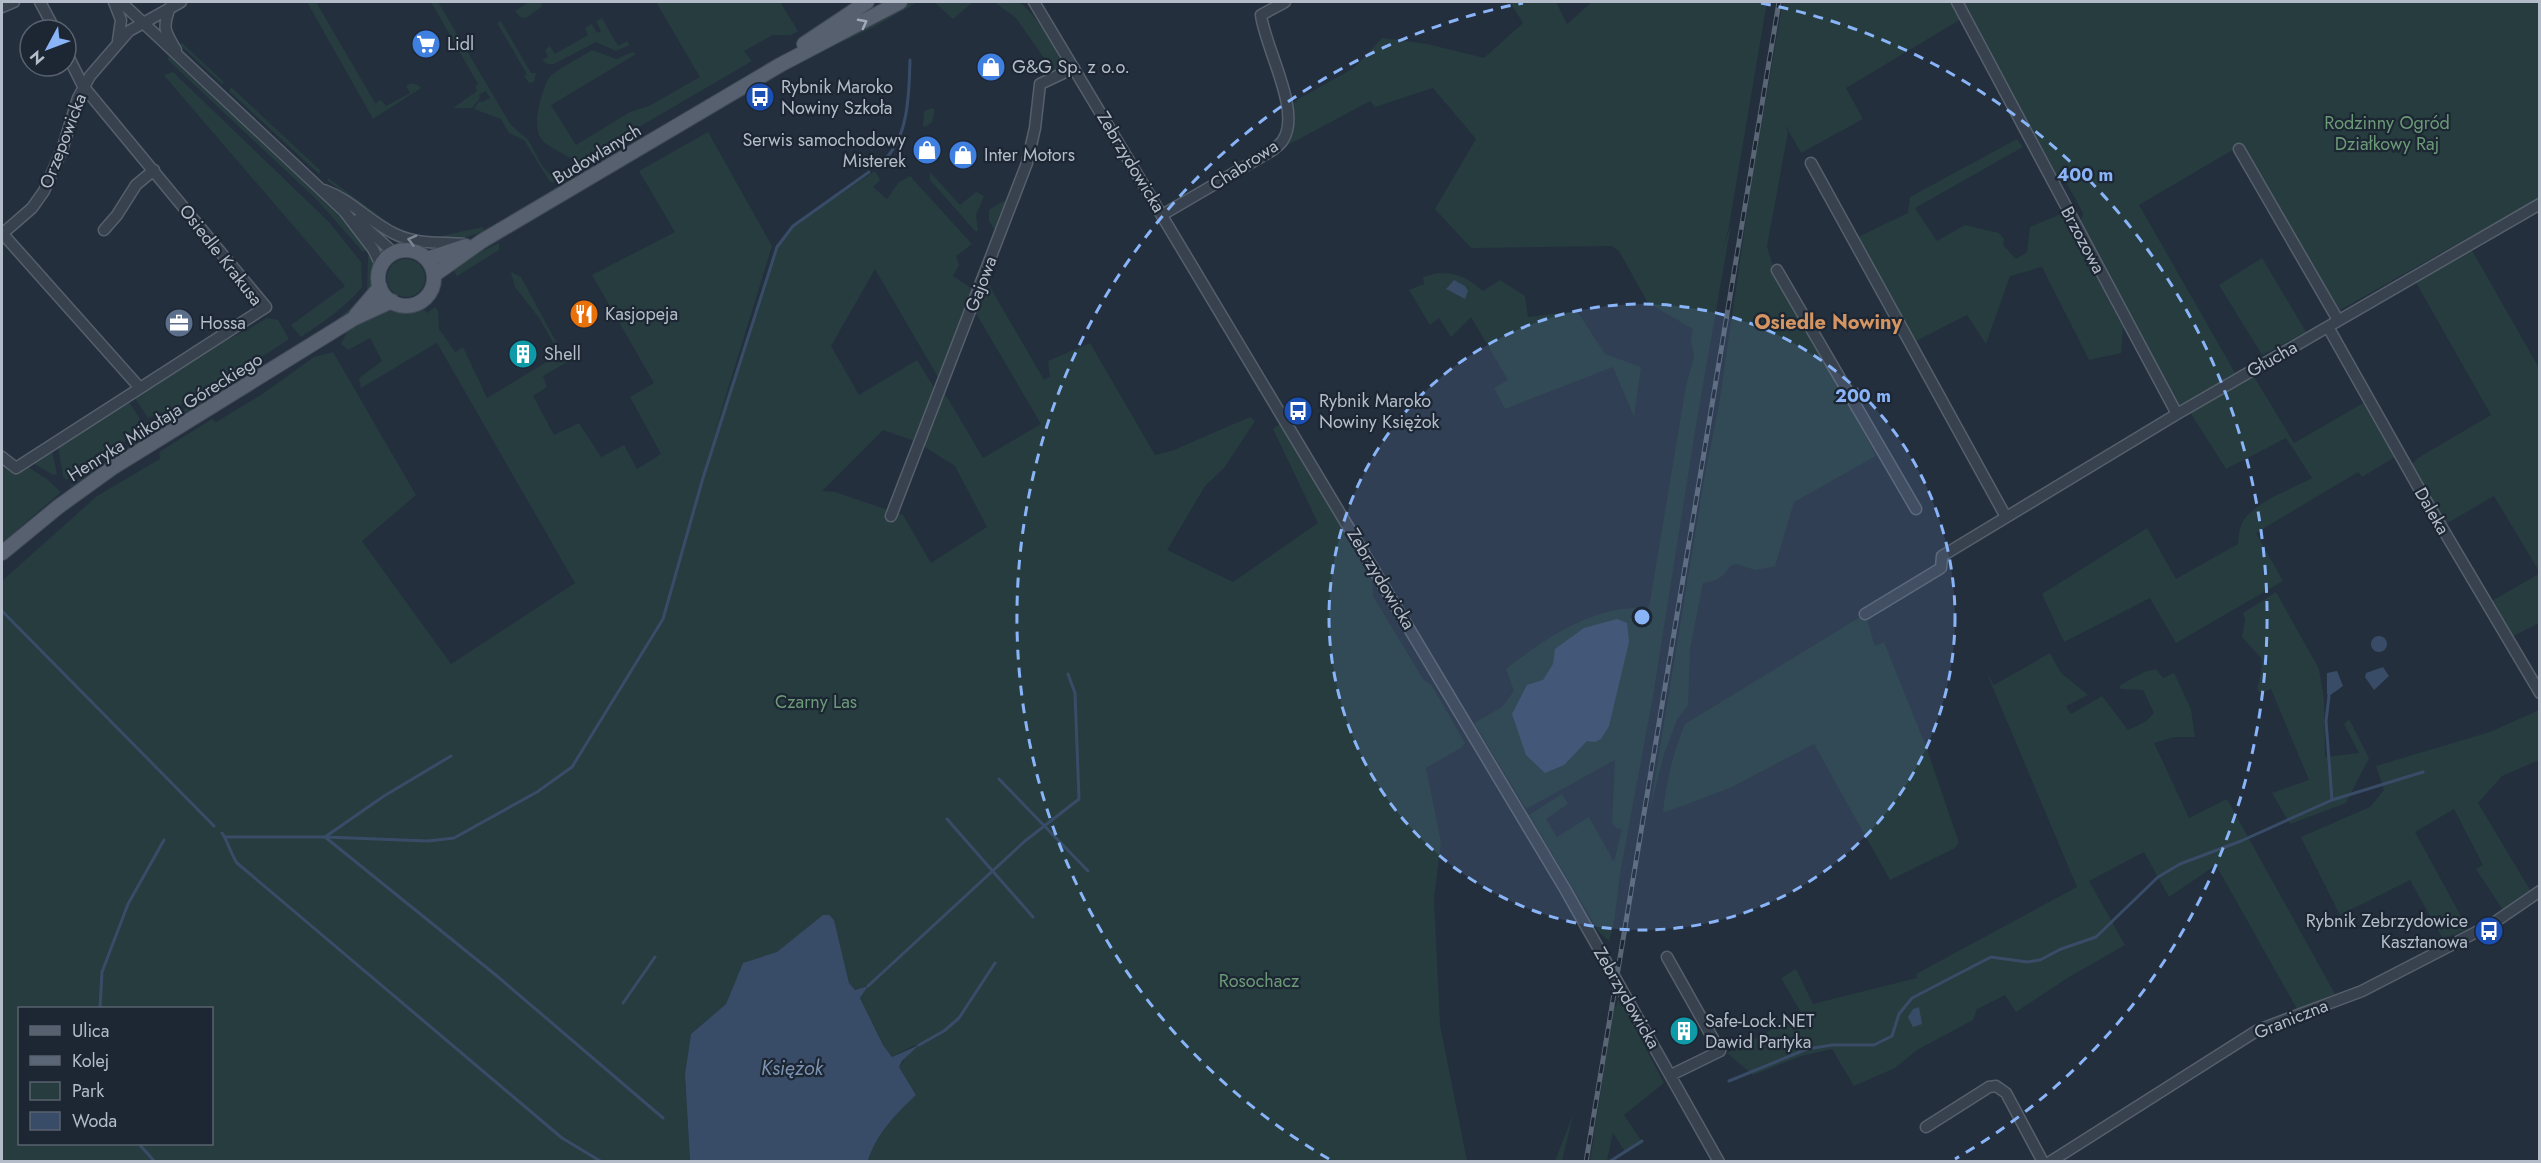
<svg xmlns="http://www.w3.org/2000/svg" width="2541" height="1163" viewBox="0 0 2541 1163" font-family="Jost,sans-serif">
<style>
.green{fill:#263c3f;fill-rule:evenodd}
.water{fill:#394c67}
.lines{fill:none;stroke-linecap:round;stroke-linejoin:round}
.stream{stroke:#394c67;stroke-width:3}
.minor-casing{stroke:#565f6c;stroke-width:13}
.major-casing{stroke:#414a57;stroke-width:16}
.minor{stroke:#38414e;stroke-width:10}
.major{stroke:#56606e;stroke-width:14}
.rail-casing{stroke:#5a6575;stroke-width:5}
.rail{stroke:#1d2633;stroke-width:3;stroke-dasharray:9;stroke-linecap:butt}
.oneway{stroke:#a1aab7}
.oneway2{stroke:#7c8592}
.ring{fill:none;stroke:#8ab4f8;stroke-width:3;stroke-dasharray:10 8}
.labels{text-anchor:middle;stroke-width:4.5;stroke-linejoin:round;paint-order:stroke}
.poi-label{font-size:18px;fill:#b4bcc9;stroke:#1d2633;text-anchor:start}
.park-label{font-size:18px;fill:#6b9a76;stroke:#1d2633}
.street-label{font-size:18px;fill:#b4bcc9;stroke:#1d2633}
.neighbourhood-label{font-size:20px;font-weight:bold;fill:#d59563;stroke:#1d2633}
.water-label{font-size:20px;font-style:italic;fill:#7c92b1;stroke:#1d2633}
.centre{fill:#8ab4f8;stroke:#1d2633;stroke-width:3}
.ring-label{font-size:18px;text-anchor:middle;font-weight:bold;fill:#8ab4f8;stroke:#1d2633;stroke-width:4.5;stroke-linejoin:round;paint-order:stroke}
</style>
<rect width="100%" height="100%" fill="#242f3e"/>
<path class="green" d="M307,2H316L375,103L381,100L386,106L410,93L406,86C411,82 417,83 421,88L373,119Z
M431,2H438L509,122C514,129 520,132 526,138C537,150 538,168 554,176L568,166L567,175L555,182H550L524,140L509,133L501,119L474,109L479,101L483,102L490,98L486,91L479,95L480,98L472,108H453L477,91L475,86L478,84Z
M529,2H542L541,7L526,18L520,17L515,11Z
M656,2H780L798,31L791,35H773L744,51L752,61L577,163C567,154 549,148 542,140C531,128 541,91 549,78C556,69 582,57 592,50L616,59L633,52L636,54L551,105L576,145L630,112L649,106L700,77Z
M911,2H918L872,28L827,49V47Z
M934,2H973L953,19Z
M994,2C1001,2 1011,0 1018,2C1030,6 1063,55 1061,67L1053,71L1016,18Z
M1510,2H1556L1567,24L1592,2H1767L1729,226L1724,245L1731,225L1696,425L1653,696L1620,874L1614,923L1609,941L1599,932L1529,815L1562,794L1568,804L1546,819L1557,837L1589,817L1614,862L1622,829L1616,828L1612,822L1615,760L1526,809L1474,723L1502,707L1514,691L1506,669C1539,643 1578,616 1621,609C1630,608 1640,608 1649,607L1686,386L1694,357L1691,340L1693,329L1648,303L1619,251L1611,246L1471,248L1435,209L1476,139L1433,88L1375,107L1370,101L1288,145L1294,103L1300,98L1354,68L1382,38L1427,44L1484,58L1523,23Z
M1783,2H1951L1961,19L1846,88L1863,119L1801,153L1785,124L1788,132L1767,246L1773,267L1833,373L1876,456L1794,502L1775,566L1755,570L1737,564L1730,566C1724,577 1716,582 1703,583L1690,649L1688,705L1677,720L1664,754L1649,814L1705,474L1719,405L1753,171Z
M1960,2H2539V198L2340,310L2241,145L2139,205L2235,373L2177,408L2079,227L2083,213L2067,184L2057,181Z
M602,18L618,46L627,41L630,45L616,51L596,42L554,64H548L542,60L548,57L545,50L550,46L555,54L588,35L585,28L592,24L597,33L601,31L596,21Z
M501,21L531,73H536L534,82L529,83L524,76L527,74L497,23Z
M181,43H182L224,82L222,84L180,45Z
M169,56L343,219L369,248L363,252L317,200L167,59Z
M173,72L329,222L361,262L362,287C345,308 323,322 301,337L291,325L345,286L168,80L164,75Z
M231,87L321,171L319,174L229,91Z
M932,108L935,110L932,122L925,127L923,126L924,111Z
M708,132L772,246L714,434L777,247L793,226L875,171L880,180L873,187L887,199L899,182L910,176L972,244L956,256L959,265L953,276L971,288L987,256L941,376H937L935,372L875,269L831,346L859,395L917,360L935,389L915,441L883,430L822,491L835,492L903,515L931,563L987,527L955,466L923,446L944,392L983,458L1041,424L974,310L986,280L1044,380L1050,377L1048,361L1090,343L1155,455L1174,450L1250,417L1255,421L1224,468L1205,486L1167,550L1233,582L1318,523L1273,429L1280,424L1372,578L1373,596L1423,679L1432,686L1465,743L1461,748L1426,768L1441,842L1434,898L1440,1025L1467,1161H868C876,1134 896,1114 916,1095L899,1067L915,1045L892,1057L883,1045L860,998L867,986L855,990L849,983L834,920L777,952L743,964L726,1004L691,1034L685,1074L690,1161H2V581L97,496L160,459L159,452L212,419L216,422L261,395L314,357L333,352L416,495L362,541L451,664L575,583L437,343L438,342L361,388L359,378L382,361L370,338L348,350L341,344L347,332L337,338V336L356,324L392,307L409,309L426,306L423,308L427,313L435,307L438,311L439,329L455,352L463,347L487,398L560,354L539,318L515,287L511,272L521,277L567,362L543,376L547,387L533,396L554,435L579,423L601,457L624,445L637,469L661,454L630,397L654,383L592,275L675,232L639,171ZM20,1008H212V1144H20Z
M2017,139L2023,147L1915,208L1937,241L1965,225L1999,233L2004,239L2003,245L2016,259L2027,252L2030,227L2063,213L2123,327L2121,353L2089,360L2042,267L2010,276L1986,344L1967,315L1914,342L1856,238L1908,213L1910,197Z
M930,172L960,205L976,192L984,196L976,215L978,231H975L930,180Z
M328,178L392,225L391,228L328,181Z
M1003,201L1007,202L995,230L989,221V210Z
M483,227L484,231L461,239L441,241V236Z
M499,243V250L457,276L451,266Z
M2470,247L2539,368V571L2494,496L2444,525L2411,465L2418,458L2491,415L2413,277Z
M372,254C377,266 377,281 370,292L367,289L368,257Z
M2262,258L2306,332L2262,355L2219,285Z
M387 278a19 19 0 1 1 38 0a19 19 0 1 1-38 0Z
M1438,273C1458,273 1468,278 1483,291L1500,280L1525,296L1528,317L1577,311L1605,354L1641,367L1634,417L1613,367L1505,409L1494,388L1508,380L1471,317L1451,337L1439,318L1430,325L1409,290L1424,284L1423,277Z
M363,298L343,318L206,403L171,419L169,415L213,397L329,326Z
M267,318L278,320L289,339L205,395L148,418L135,398C159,381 182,361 209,348C230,339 248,330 267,318Z
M2253,375L2294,443L2365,402L2395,457L2362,477L2358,472L2256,533L2283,581L2176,643L2150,598L2064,642L2042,594L2147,528L2176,579L2238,544C2239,534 2239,525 2246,517C2262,499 2292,489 2312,478L2286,438L2226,469L2190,412Z
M129,402L142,422L140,426L122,444L66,480L63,476L58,447Z
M146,429L148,433L126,452L71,486L70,485L126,449Z
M52,451L57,474L53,475L33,463Z
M2,464L17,475L28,467L48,480L61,492L2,543Z
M2539,574V623L2511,637L2490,602Z
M2276,592L2319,669L2324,700L2325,757L2359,753L2344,724L2349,719L2369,758L2346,803L2290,824L2272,793L2309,780L2271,689L2261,693L2257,690L2262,666L2261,658L2242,637L2245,620L2243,613Z
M1865,614L1875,646L1884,642L1927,749L1959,843L1955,848L1890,880L1814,744L1730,788L1663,813C1666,781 1673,753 1685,724Z
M2050,653L2061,673L2088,695L2066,706L2071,714L2102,696L2128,730L2145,722L2154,713L2143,690L2121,689L2119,686L2144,672L2156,669L2163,678L2174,673L2191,709L2195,737H2174L2154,743L2189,818L2227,799L2335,994L2297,1009L2216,865L2169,897L2144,852L2089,881L2125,945L2069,977L2016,1012L2005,995L1977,1009L1973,1020L1917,1050L1895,1068L1854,1086L1832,1049L1801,1056L1753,1075L1727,1053L1802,1014L1781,978L1796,969L1813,1004L1917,978L1916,974L2077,887L1987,674L1994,685Z
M2539,710V760L2502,776L2478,803L2530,890L2503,910L2476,869L2483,865L2454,809L2415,832L2468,929L2443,939L2410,880L2340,915L2301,837L2370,807L2384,790L2376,766L2490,732Z
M1619,997L1664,1083L1624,1115L1643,1143L1626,1153L1613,1133L1607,1161H1590L1614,1005L1616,1007Z
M1573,1115L1562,1161H1555Z"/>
<path class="water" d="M1454,280L1465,286L1468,291L1465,299L1446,289Z
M1617,619L1627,623L1629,642L1609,726L1601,739L1595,742L1587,741L1564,765L1545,773L1526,755L1512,714L1527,685L1543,680L1553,664L1555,649L1584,628Z
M2371 644a8 8 0 1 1 16 0a8 8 0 1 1-16 0Z
M2383,667L2389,676L2374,690L2365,677L2366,673Z
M2337,671L2343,686L2329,696L2327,694V673Z
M823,915H829L834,920L849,983L855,990L868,986L860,998L883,1045L892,1057L919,1045L902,1061L899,1067L916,1095C896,1114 876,1134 868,1161H690L685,1074L691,1034L726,1004L743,963L777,952Z
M1919,1007L1922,1024L1913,1027L1908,1017L1913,1009Z"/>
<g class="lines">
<path class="stream" d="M884,160C909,137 909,92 910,60
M2,611L214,826
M2329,696L2326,721L2332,800
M451,756L384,796L325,837L497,976L663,1118
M999,779L1088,871
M947,819L1033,917
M222,833C226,837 231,855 237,863L562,1138L602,1162
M226,837H325L428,841L454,838L537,792L572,767L663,619L703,478L777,247L793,226L869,172
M868,986L1025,841L1079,799L1075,693L1068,674
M623,1003L655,957
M100,1008L102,972L128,904L164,840
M919,1045L944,1031L959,1018L995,963
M1729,1081L1807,1049L1832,1045H1874L1892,1036L1899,1014L1912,998L1991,957L2027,962L2040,960L2061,949L2096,937L2158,877L2180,864L2241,841L2332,800L2423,772
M139,1144L155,1162
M1609,1162L1642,1141"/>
<g class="minor-casing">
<path id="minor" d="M40,2L55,30
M114,2L121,20L118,41
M121,2L344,211L373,249L381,265
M1034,2L1565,889L1719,1162
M1957,2L2177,414
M2,7L14,2
M170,7C162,29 165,31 176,50
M2239,149L2338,320
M1811,163L2006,517
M324,190C352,200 369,222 395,234C418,245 440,242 464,244
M1162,215L1273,150C1276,147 1281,144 1283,140C1302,111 1265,48 1261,15L1285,2
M357,220L394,253
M104,230L117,215L136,185L154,170
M2,233L140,388
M2,234L32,208L44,191L62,150L78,98L90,76L129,31L181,2
M1777,270L1916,509
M2328,327L2425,499L2540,693
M2,457L16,468L266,307L83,86L66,52
M891,516L1027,163L1035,128L1040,84L1074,68
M1865,614L1941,568L1942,556L2177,414L2540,204
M1667,957L1720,1051L1671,1075
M1926,1127L1989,1087L1996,1086L2006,1093L2043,1162
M2050,1162L2258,1030L2362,991L2492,924L2540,891"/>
</g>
<g class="major-casing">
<path id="major" d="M804,44L867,2
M378 278a28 28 0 1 1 56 0a28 28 0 1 1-56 0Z
M427,259L466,246
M434,275L482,241L780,65L900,2
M356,315L380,287
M2,553L58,507L112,468L353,319L392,301"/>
</g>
<use href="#minor" class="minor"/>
<use href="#major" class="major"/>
<g class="rail-casing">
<path id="rail" d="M1586,1162L1779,2"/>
</g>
<use href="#rail" class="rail"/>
</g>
<defs><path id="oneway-chevron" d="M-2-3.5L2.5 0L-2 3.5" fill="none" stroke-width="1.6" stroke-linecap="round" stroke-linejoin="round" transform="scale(1.5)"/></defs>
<use class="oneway" href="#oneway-chevron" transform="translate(863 23) rotate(-28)"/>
<use class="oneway2" href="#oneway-chevron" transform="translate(412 240) rotate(-165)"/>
<circle cx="1642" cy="617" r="313" fill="#8ab4f8" fill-opacity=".12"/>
<g class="ring">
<circle cx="1642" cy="617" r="313"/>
<path d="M1329 1159A626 626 0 0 1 1523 3M1761 3A626 626 0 0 1 1955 1159"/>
</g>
<defs>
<g id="supermarket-disc" transform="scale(1.5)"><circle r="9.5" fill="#3f7fe0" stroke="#1d2633"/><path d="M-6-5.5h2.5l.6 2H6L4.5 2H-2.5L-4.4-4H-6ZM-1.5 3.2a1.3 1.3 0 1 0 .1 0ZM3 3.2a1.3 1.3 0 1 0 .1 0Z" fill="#fff"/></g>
<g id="shop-disc" transform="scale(1.5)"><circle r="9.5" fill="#3f7fe0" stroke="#1d2633"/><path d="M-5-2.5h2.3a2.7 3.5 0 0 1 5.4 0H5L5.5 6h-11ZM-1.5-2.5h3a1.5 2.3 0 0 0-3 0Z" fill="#fff"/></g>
<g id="bus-disc" transform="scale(1.5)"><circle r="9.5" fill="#1a4fb4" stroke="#1d2633"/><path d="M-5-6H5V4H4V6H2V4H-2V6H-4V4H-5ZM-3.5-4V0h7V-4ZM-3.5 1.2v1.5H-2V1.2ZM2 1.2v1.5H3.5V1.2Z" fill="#fff"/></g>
<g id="restaurant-disc" transform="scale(1.5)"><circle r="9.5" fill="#e8710a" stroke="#1d2633"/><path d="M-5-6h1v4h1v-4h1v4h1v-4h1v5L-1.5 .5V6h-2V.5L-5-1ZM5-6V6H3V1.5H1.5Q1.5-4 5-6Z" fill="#fff"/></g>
<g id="office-disc" transform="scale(1.5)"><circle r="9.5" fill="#5c6f8a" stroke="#1d2633"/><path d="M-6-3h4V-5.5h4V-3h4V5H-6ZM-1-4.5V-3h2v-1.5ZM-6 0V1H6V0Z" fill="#fff"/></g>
<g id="building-disc" transform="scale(1.5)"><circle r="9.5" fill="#0f9aa8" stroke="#1d2633"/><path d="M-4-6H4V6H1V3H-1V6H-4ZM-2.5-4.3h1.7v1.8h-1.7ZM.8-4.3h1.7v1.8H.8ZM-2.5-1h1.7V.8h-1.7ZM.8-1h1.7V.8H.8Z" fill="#fff"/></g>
</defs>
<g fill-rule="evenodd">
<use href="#supermarket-disc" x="426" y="44"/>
<use href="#shop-disc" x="991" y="67"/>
<use href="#bus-disc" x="760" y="97"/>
<use href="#shop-disc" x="927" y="150"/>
<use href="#shop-disc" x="963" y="155"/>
<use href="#restaurant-disc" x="584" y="314"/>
<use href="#office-disc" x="179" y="323"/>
<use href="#building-disc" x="523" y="354"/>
<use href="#bus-disc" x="1298" y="411"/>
<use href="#bus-disc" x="2489" y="931"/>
<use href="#building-disc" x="1684" y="1031"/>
</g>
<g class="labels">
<g class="poi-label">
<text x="447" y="50">Lidl</text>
<text x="1012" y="73">G&amp;G Sp. z o.o.</text>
<text x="781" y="93">Rybnik Maroko<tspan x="781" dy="21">Nowiny Szkoła</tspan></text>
<text x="906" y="146" text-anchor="end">Serwis samochodowy<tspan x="906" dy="21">Misterek</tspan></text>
<text x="984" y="161">Inter Motors</text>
<text x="605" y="320">Kasjopeja</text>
<text x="200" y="329">Hossa</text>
<text x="544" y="360">Shell</text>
<text x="1319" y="407">Rybnik Maroko<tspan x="1319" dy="21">Nowiny Księżok</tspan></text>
<text x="2468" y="927" text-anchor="end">Rybnik Zebrzydowice<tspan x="2468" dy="21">Kasztanowa</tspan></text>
<text x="1705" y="1027">Safe-Lock.NET<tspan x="1705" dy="21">Dawid Partyka</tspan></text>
</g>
<g class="park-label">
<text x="2387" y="129">Rodzinny Ogród<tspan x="2387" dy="21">Działkowy Raj</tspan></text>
<text x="816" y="708">Czarny Las</text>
<text x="1259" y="987">Rosochacz</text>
</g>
<g class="street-label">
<text transform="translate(63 141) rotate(-69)" y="6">Orzepowicka</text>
<text transform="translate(597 154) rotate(-31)" y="6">Budowlanych</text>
<text transform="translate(1131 162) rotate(59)" y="6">Zebrzydowicka</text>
<text transform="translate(1244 165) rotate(-33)" y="6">Chabrowa</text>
<text transform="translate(2083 240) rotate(62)" y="6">Brzozowa</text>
<text transform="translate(221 255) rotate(52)" y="6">Osiedle Krakusa</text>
<text transform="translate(981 284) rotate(-69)" y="6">Gajowa</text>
<text transform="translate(2272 359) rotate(-30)" y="6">Głucha</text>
<text transform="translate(165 417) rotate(-32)" y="6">Henryka Mikołaja Góreckiego</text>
<text transform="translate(2432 511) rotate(60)" y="6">Daleka</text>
<text transform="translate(1381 579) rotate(59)" y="6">Zebrzydowicka</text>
<text transform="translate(1627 998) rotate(60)" y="6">Zebrzydowicka</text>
<text transform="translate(2291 1019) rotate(-22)" y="6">Graniczna</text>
</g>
<g class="neighbourhood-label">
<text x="1828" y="329">Osiedle Nowiny</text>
</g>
<g class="water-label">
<text x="792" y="1075">Księżok</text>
</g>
</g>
<circle cx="1642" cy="617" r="9" class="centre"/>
<g class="ring-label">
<text x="2085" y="181">400 m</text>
<text x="1863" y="402">200 m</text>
</g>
<rect width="2541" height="1163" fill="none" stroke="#b4bcc9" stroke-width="6"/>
<rect x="18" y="1007" width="195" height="138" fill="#1d2633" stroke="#59626f" stroke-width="1.5"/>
<rect x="30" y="1026" width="30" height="9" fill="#56606e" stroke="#59626f" stroke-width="1.5"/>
<text x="72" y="1037" font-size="18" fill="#b4bcc9">Ulica</text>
<rect x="30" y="1056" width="30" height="9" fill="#5a6575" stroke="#59626f" stroke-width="1.5"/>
<text x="72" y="1067" font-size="18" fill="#b4bcc9">Kolej</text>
<rect x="30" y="1082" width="30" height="18" fill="#263c3f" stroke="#59626f" stroke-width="1.5"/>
<text x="72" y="1097" font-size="18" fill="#b4bcc9">Park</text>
<rect x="30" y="1112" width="30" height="18" fill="#394c67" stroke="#59626f" stroke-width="1.5"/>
<text x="72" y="1127" font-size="18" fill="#b4bcc9">Woda</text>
<g transform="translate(48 48) rotate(229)"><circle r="28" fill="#1d2633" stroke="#59626f" stroke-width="1.5"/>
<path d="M0-4.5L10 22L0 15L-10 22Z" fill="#8ab4f8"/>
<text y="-9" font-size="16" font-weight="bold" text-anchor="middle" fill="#b4bcc9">N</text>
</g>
</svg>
